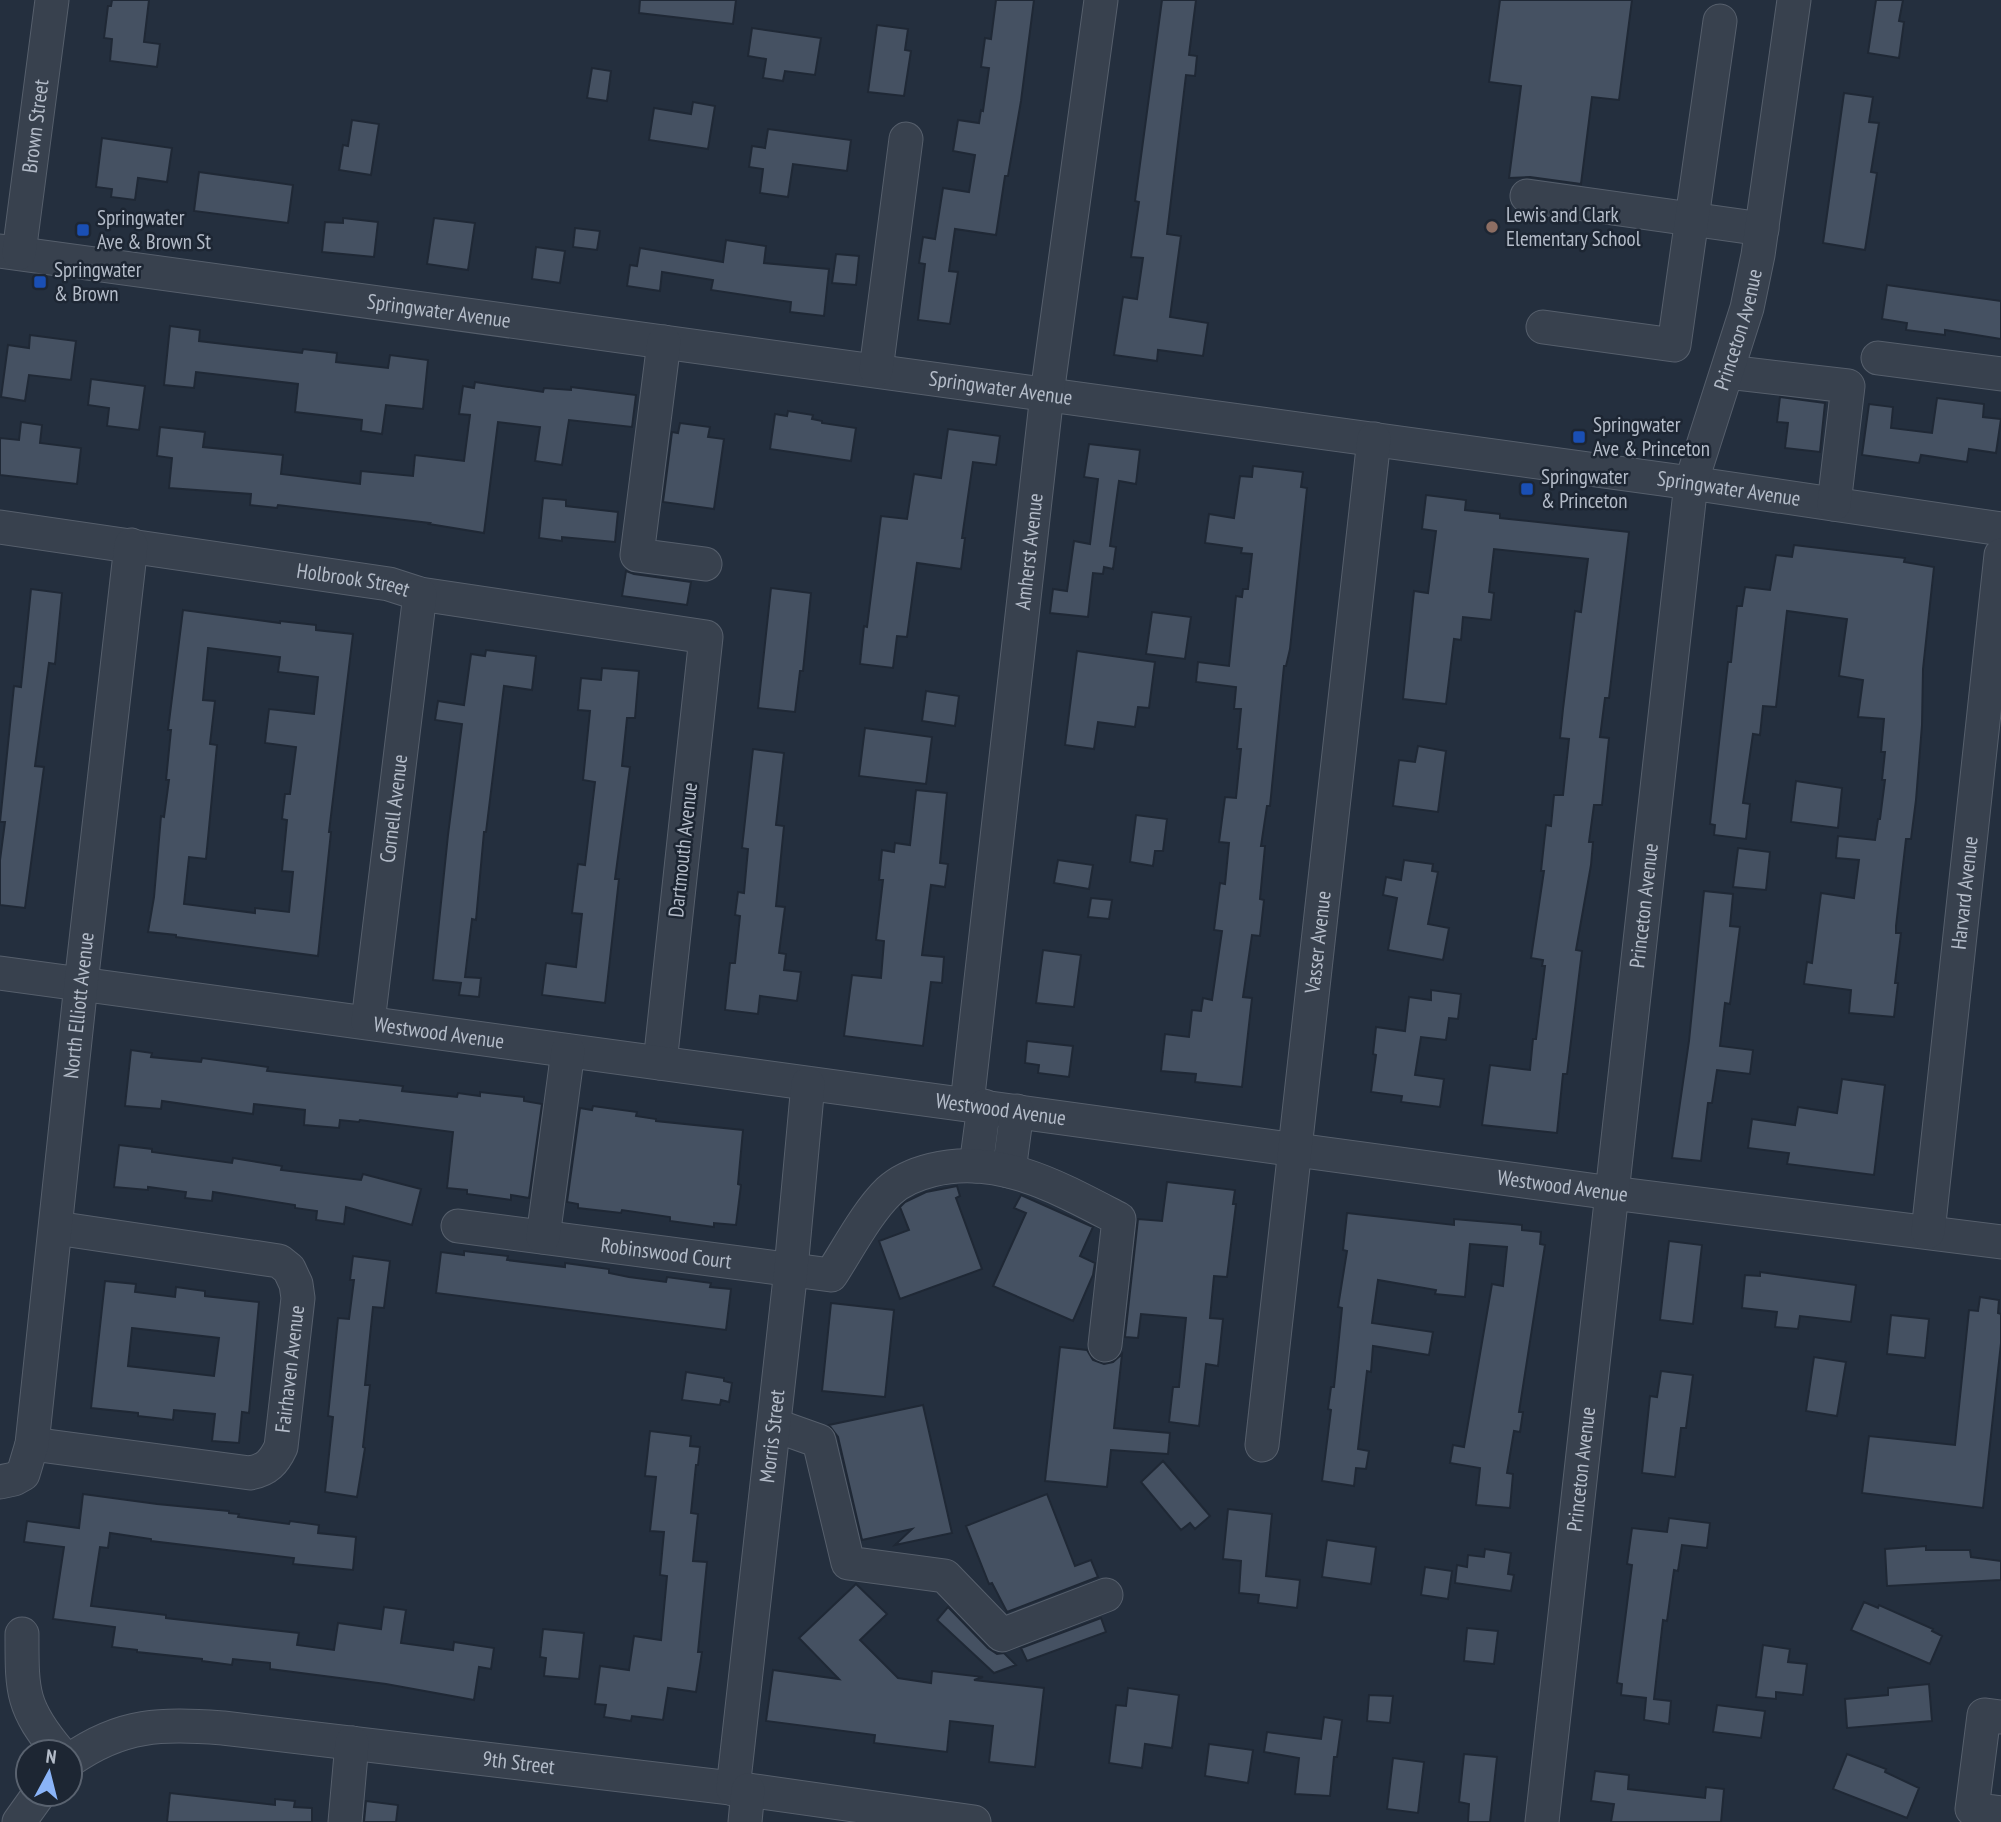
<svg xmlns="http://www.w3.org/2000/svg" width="2001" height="1822" viewBox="0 0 2001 1822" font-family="'PT Sans Narrow',sans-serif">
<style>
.building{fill:#455162;stroke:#1f2835;stroke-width:2;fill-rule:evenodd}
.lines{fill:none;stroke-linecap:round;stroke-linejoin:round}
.minor-casing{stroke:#565f6c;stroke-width:35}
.minor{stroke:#38414e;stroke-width:33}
.education-dot{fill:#8d6e63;stroke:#1d2633;stroke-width:2.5}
.transit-dot{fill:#1a4fb4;stroke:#1d2633;stroke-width:2.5}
.labels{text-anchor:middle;stroke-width:5;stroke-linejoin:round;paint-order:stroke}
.street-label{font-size:21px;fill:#b4bcc9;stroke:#1d2633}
.poi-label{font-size:21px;fill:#b4bcc9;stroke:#1d2633;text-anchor:start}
</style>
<rect width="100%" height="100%" fill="#242f3e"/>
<path class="building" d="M112,0H149L144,42L160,44L157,67L110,61L112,39L104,38L108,6H111Z
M640,0H736L733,24L639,13Z
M996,0H1034L1021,101L1008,176H1005L996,235L955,229L949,271L958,272L950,324L918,320L925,264L919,263L923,237L935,239L943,188L969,192L975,155L953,151L958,120L979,123L981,110L983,111L989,68L981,67L985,38L991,39Z
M1162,0H1196L1189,55L1197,56L1195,76L1186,75L1167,234L1181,236L1170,317L1208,323L1203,356L1158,350L1157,361L1114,355L1123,297L1137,299L1143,258L1131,257L1139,202L1135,201Z
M1500,0H1632L1619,100L1592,97L1581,184L1530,177L1509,178L1521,86L1489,82Z
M1876,0H1903L1899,21L1904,22L1899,58L1868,53Z
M877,25L908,29L905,50L911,51L904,96L868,92Z
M752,28L821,38L815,75L785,71L783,81L763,78L766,59L748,56Z
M592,68L611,71L607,101L587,98Z
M1844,93L1873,97L1869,122L1879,123L1871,172L1877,173L1865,250L1823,243Z
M693,102L715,106L708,149L649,140L654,108L691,114Z
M352,120L379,124L371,175L339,170L343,145L348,146Z
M768,129L851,140L847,171L793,164L788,197L760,193L763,169L749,167L752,146L765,148Z
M102,138L172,148L167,182L138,178L135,200L111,197L112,189L96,187Z
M199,172L293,185L288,223L194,211Z
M343,218L378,222L374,257L322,252L325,222L343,223Z
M434,218L475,223L468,270L427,264Z
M575,228L600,231L597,250L573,247Z
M726,240L766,246L764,263L829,269L824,316L790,312L791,302L711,290L713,280L662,272L660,291L627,286L630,265L637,266L640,248L723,262Z
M536,247L565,251L560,283L532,279Z
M836,254L859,256L856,285L832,283Z
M1887,285L2001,301V339L1945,330V335L1906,330L1907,323L1882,319Z
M170,326L200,330L199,341L302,353L303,349L337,353L336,362L388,368L390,355L428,360L423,409L386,405L382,434L361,431L362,420L295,412L298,384L196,372L194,388L164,385Z
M30,335L76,341L71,380L29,375L25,401L1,397L8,345L29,348Z
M91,379L145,386L139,430L107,426L109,408L88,405Z
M475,382L543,392L544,388L571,390V387L636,395L632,427L569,420L562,465L535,461L540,427L498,422L484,533L429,524L430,523L278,505L277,508L250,505L251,494L169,488L172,458L157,456L160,427L205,432L203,447L283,455L281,474L360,484L361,471L413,476L415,455L464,461L470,415L459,414L463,386L474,388Z
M1780,397L1825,403L1820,452L1785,448L1788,423L1777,422Z
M1937,398L1984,404L1983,417L2001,419L1996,453L1969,449L1967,462L1921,455L1919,463L1862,455L1869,404L1893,407L1891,428L1932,433Z
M788,411L813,415L812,419L822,421V423L856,428L851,461L770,449L775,414L787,416Z
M21,422L42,425L40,443L81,448L77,484L0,475V438L19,440Z
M680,423L710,427L708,437L724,439L714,509L663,502L672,432L678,433Z
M948,429L1000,436L996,465L973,462L962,538H965L961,569L917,563L907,637L897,636L893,668L860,664L864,626L867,627L881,516L907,519L914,474L941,478Z
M1089,444L1140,450L1136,484L1119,481L1110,546L1116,547L1113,569L1104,567L1103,574L1093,573L1088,617L1050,613L1053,589L1067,591L1074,541L1090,544L1098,479L1084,477Z
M1253,466L1303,472L1301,487L1307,488L1290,649L1286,666H1284L1270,806H1267L1261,846H1265L1260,899L1264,900L1260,936L1252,935L1243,997L1252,998L1242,1087L1195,1082L1196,1074L1161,1071L1165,1034L1189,1037L1192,1010L1201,1011L1203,998L1212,1000L1222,931L1214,930L1220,883L1225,884L1229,843L1219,842L1225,797L1236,798L1241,749H1237L1241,709H1234L1236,687L1196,682L1198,662L1229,666L1236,596L1242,597L1243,589H1248L1252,554L1241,553L1242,548L1205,543L1209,514L1234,518L1240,476L1252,477Z
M1426,495L1466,500L1465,510L1500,514V518L1629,532L1609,698H1605L1600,737L1609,738L1602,805H1594L1589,842H1593L1591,865L1576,950L1582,951L1567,1074H1563L1557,1133L1482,1125L1490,1065L1530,1070L1533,1039H1536L1545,966H1542L1543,960L1531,958L1544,871H1541L1546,825L1551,826L1554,795H1563L1569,739L1560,738L1563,709L1575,611L1581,612L1588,559L1494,549L1489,592L1494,593L1491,620L1463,617L1461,640L1454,639L1446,704L1403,699L1414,591L1428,593L1436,531L1422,529Z
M543,498L566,500V506L618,512L615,542L562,537V541L539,538Z
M1794,545L1905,558L1904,562L1934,567L1923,669L1922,725L1916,800L1911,839H1906L1896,926V933H1901L1895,983H1898L1894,1017L1849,1013L1851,990L1804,984L1807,962L1812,963L1821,893L1854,898L1859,860L1836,858L1838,836L1875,840L1878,819H1880L1885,780H1882L1885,752H1881L1884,719L1858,717L1863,680L1839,676L1847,619L1787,611L1776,707L1763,706L1760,735L1753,734L1743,803L1750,804L1746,839L1714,835L1715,825L1710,824L1728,662H1731L1737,606H1742L1745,587L1770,590L1776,555L1792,557Z
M626,571L634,574L691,582L687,605L622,596Z
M771,588L811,593L803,671H800L795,712L758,708Z
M31,589L62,593L55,664L49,663L35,766L44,767L25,908L0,905V860L5,822H0L14,686L21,687Z
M183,610L280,623V621L316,625V630L353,634L329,832H331L318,956L176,937V935L148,932L154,897L161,816L164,817L169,780H166L171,730H168ZM208,648L280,657L278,672L318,677L314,714L269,709L265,743L296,747L290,794H285L282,819L287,820L282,871L293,872L289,912L255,908V913L184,904L189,857L206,859L217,745L210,744L215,701L203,700Z
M1152,612L1191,617L1185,659L1146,654Z
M486,650L536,656L532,690L504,686L486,832H484L476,920L472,919L465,977L481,978L479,997L459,995L461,983L433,980L448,835L462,724L435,720L438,701L464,705L471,654L485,656Z
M1077,651L1155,662L1149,708L1138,707L1135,727L1098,722L1094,749L1065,745Z
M602,668L639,671L635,718H627L622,766L630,767L615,879H619L605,1003L542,995L546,963L576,967L582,914L572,913L578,864L585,865L595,782L583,780L590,711L578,710L581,678L601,680Z
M926,691L959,696L955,726L922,721Z
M865,728L932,737L926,784L859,776Z
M1418,746L1446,751L1438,812L1393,806L1399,760L1415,762Z
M753,749L784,753L776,825L784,826L776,906L785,907L779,953L786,954L784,970L801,972L797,1001L760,996L758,1014L725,1010L730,963H735L740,916L735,915L738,892L744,893L748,849L742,848Z
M1796,781L1842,788L1838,828L1791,822Z
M916,790L947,793L940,863L948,864L945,887L931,885L922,955L944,957L942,983L931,982L923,1046L844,1036L852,975L881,978L884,941L876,940L883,880H879L882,850L894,852L895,843L910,845Z
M1136,815L1167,819L1163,851H1155L1153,866L1130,862Z
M1738,848L1770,852L1766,890L1733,887Z
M1058,860L1093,865L1089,889L1054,883Z
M1404,860L1433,864L1432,871L1438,872L1428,924L1449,928L1443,960L1388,950L1397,898L1383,895L1386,877L1401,880Z
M1704,891L1733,894L1730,926L1740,927L1730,1004L1725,1003L1720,1046L1753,1050L1750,1074L1717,1070L1712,1103H1708L1701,1161L1672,1158L1689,1041Z
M1091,898L1112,900L1109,919L1088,917Z
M1043,950L1081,955L1074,1007L1036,1003Z
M1431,990L1461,994L1458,1019L1449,1018L1446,1040L1421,1037L1415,1075L1444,1079L1440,1107L1401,1102L1402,1096L1371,1092L1376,1055L1373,1054L1376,1027L1405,1031L1409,997L1431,1000Z
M1027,1041L1073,1046L1069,1077L1038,1073L1039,1065L1025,1063Z
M131,1050L152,1053L151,1057L201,1062L202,1058L268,1067L267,1071L403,1086L402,1091L457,1097L458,1093L480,1096V1092L524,1097V1101L542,1104L529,1198L511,1195V1200L467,1194V1190L447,1188L453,1132L360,1120L359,1122L340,1120L339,1128L304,1125L305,1110L254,1104L253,1114L162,1101L161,1109L125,1106Z
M1842,1079L1885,1085L1874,1175L1787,1164L1789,1153L1748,1148L1752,1119L1795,1125L1798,1107L1837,1113Z
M593,1106L637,1112L636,1116L656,1119V1121L743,1130L738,1184L741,1185L736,1225L714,1223V1227L670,1221V1217L622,1210L621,1213L578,1208V1204L567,1202L580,1108L592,1110Z
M119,1145L152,1149V1152L232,1163L233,1158L282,1166L281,1170L361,1180L363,1174L421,1189L412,1225L346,1207L344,1224L316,1220L317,1211L295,1208V1205L213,1192L212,1201L185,1198L186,1192L148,1187V1190L114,1187Z
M1167,1182L1235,1190L1233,1204H1236L1227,1277L1214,1276L1210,1318L1223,1319L1218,1366L1206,1364L1199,1426L1169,1422L1173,1387H1179L1186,1318L1141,1314L1138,1338L1125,1337L1138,1219L1162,1221Z
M957,1186L960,1196L956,1198L982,1269L900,1299L879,1241L909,1230L900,1207L905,1202L926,1192Z
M1021,1195L1093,1227L1080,1256L1095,1263L1093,1275L1073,1321L993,1286L1026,1213L1014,1208Z
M1347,1213L1454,1225V1219L1513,1224L1522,1225V1230L1541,1232L1540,1244L1545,1245L1519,1412H1523L1520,1432L1514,1431L1507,1473L1513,1474L1510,1508L1476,1505L1480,1468L1450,1463L1453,1445L1464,1447L1492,1284L1503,1286L1507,1247L1470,1244L1465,1297L1435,1294L1436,1290L1378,1280L1372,1323L1433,1332L1429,1355L1373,1346L1371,1372L1367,1371L1358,1449L1369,1451L1366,1469L1356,1468L1354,1486L1322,1481L1331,1410L1328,1409L1331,1387H1334L1342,1308L1338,1307L1347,1251L1343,1250Z
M1669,1241L1702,1245L1693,1324L1660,1320Z
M464,1251L508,1256L507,1260L565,1267V1263L609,1269V1273L629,1277L666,1282L667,1277L711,1283L710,1287L731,1289L726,1330L436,1293L441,1252L464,1255Z
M353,1256L390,1261L384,1308L373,1307L365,1385H370L363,1447L365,1448L357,1497L325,1492L333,1417L328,1416L338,1318L349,1319L354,1280H350Z
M1760,1272L1856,1285L1851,1322L1800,1316L1798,1329L1775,1327L1777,1312L1742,1308L1745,1275L1760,1276Z
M105,1281L136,1284L135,1292L175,1297L176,1287L205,1291V1296L259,1302L249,1413L242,1412L239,1443L212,1441L215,1414L174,1410L173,1420L138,1416V1413L91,1408ZM132,1328L219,1338L214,1376L128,1366Z
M1980,1297L1999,1300L1998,1313L2001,1314V1343L1983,1508L1862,1493L1869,1436L1955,1445L1969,1310L1978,1311Z
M831,1303L894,1310L885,1397L822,1391Z
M1891,1315L1929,1319L1925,1358L1887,1354Z
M1060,1347L1087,1350L1093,1360L1104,1364L1113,1362L1122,1354L1114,1428L1170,1433L1168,1454L1111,1450L1107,1487L1045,1481Z
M1814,1357L1846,1362L1837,1416L1806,1411Z
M1661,1371L1693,1375L1686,1428H1681L1675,1477L1642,1473L1650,1396L1657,1397Z
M686,1372L724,1378V1381L732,1383L729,1402L721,1400L720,1405L682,1400Z
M923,1405L952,1533L895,1545L912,1529L862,1540L838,1437L829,1425Z
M650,1431L691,1436L690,1446L700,1447L698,1465H696L691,1513L698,1514L693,1561L707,1562L698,1652H702L696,1692L668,1688L663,1720L632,1716L631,1721L604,1717L606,1705L595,1704L600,1666L629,1670L634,1636L661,1640L667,1576L660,1575L664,1532L650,1531L656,1477L645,1476Z
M1163,1461L1210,1516L1195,1529L1190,1523L1181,1530L1141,1482Z
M83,1494L157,1504L229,1511V1513L239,1514L238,1517L289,1524L290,1521L319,1525L318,1533L356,1537L353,1570L293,1564L294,1558L151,1541V1539L110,1533L108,1548L100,1547L91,1606L166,1615V1618L299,1633L297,1645L334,1650L338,1623L381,1629L384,1607L406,1610L401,1643L453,1650L454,1642L494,1648L491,1669L479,1667L474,1700L386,1684L270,1669V1663L233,1659L232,1665L202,1661V1659L137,1652V1650L112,1647L115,1627L53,1619L64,1547L24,1542L27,1521L79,1528Z
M1047,1494L1075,1566L1091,1560L1098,1577L1007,1612L992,1583L989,1584L966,1526Z
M1228,1509L1272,1514L1266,1576L1300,1580L1297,1608L1258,1603L1259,1595L1239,1593L1241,1561L1223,1559Z
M1669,1518L1710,1523L1707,1548L1682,1545L1678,1571L1674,1570L1667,1621L1663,1620L1654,1699L1671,1701L1669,1724L1644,1720L1646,1698L1621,1695L1622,1684L1617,1683L1632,1565L1627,1564L1632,1528L1667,1532Z
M1327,1540L1376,1547L1371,1584L1322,1577Z
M1926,1546V1550H1970L1971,1557L2001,1561V1580L1887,1586L1885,1549Z
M1485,1549L1511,1553L1508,1574L1514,1575L1511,1591L1455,1583L1457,1565L1467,1567L1468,1555L1484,1557Z
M1425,1567L1452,1571L1448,1599L1421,1595Z
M856,1584L887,1614L860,1640L898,1678L931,1683L932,1671L983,1677L974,1680L1044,1688L1035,1767L989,1762L993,1726L950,1721L947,1752L874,1743L875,1735L766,1721L773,1670L839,1679L799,1638Z
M1864,1602L1878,1608L1879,1605L1933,1629L1932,1631L1942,1636L1930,1664L1851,1630Z
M948,1607L988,1648L997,1654L1004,1653L1016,1665L994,1673L937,1620Z
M1101,1618L1106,1632L1027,1661L1021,1648Z
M1467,1628L1498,1631L1494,1664L1464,1661Z
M543,1629L584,1633L579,1679L544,1676L546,1658L540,1657Z
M1763,1645L1790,1649L1788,1662L1807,1664L1803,1695L1776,1692V1699L1756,1697Z
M1929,1684L1932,1721L1847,1728L1845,1699L1888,1695V1688Z
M1128,1688L1179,1695L1172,1748L1145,1744L1142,1768L1109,1763L1116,1705L1126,1706Z
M1369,1695L1393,1696L1390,1723L1367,1721Z
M1717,1705L1765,1711L1761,1738L1713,1732Z
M1324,1717L1342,1720L1337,1757H1334L1330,1796L1295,1794L1299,1758L1264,1752L1267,1732L1321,1739Z
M1209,1744L1253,1750L1248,1783L1205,1776Z
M1464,1754L1497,1757L1490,1822H1468L1469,1804L1459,1802Z
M1847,1754L1886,1769L1885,1772L1919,1788L1907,1818L1833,1789Z
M1393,1758L1424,1762L1418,1813L1387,1809Z
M1595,1771L1629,1775L1628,1789L1705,1798L1706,1787L1724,1789L1721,1822H1611L1614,1804L1591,1801Z
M170,1793L275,1805V1799L295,1801L294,1807L312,1808V1822H167Z
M366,1801L398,1805L396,1822H364Z"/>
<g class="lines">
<g class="minor-casing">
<g id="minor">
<path d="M1527,196L1762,229"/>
<path id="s1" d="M0,251L1691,483L2001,529"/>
<path id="s2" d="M19,253L52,0"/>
<path d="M1543,327L1674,345L1720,21"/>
<path d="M664,342L637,555L705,564"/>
<path d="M1878,358L2001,374"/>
<path d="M876,370L906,139"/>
<path d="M1728,372L1848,386L1834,504"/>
<path id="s3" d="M0,527L389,584L420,594L706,637L660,1063"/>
<path id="s4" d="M0,973L1612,1193L2001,1242"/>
<path id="s5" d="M368,1022L420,594"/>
<path id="s6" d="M967,1104L1047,394L1101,0"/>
<path d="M976,1166L984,1106"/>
<path d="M1009,1171L1017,1111"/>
<path id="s7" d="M458,1226L831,1275C848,1249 867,1212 889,1191C901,1180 916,1174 932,1170C999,1153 1061,1189 1119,1219L1105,1345"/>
<path id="s8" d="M1928,1232L2001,555"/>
<path d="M543,1237L568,1051"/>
<path d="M774,1425L819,1441L848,1563L945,1576L1002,1635L1106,1595"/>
<path id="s9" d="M32,1444L250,1473C267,1470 274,1462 281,1447L298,1298L296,1284L289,1269L279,1261L56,1228"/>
<path id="s10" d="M1262,1445L1374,439"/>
<path id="s11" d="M0,1482L14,1479L23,1474L32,1444L81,984L131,545"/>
<path d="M22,1634C22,1691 21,1707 59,1752"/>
<path d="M2001,1717L1984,1715L1972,1809L2001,1813"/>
<path id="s12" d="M70,1760C123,1723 161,1724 223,1728L748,1790L974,1822"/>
<path id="s13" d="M733,1789L791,1269L808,1084"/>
<path d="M19,1822L39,1794"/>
<path d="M345,1822L352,1743"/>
<path d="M745,1822L748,1790"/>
<path id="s14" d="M1542,1822L1691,483L1747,308L1758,255L1794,0"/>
</g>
</g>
<use href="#minor" class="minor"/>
</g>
<circle class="education-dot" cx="1492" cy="227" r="7"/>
<g class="transit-dot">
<rect x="76" y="223" width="14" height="14" rx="3.5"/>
<rect x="33" y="275" width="14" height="14" rx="3.5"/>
<rect x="1572" y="430" width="14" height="14" rx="3.5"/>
<rect x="1520" y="482" width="14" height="14" rx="3.5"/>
</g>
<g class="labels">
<g class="street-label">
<text dy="7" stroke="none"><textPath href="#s2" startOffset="128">Brown Street</textPath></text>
<text dy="7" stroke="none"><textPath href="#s1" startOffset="443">Springwater Avenue</textPath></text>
<text dy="7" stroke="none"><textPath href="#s14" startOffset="1508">Princeton Avenue</textPath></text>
<text dy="7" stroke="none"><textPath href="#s1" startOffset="1010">Springwater Avenue</textPath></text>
<text dy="7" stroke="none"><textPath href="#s1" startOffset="1745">Springwater Avenue</textPath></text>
<text dy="7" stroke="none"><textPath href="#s6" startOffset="556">Amherst Avenue</textPath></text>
<text dy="7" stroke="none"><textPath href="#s3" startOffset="357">Holbrook Street</textPath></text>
<text dy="7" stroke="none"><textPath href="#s5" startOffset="215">Cornell Avenue</textPath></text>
<text transform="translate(683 850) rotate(-84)" y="7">Dartmouth Avenue</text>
<text dy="7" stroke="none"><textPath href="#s8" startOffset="341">Harvard Avenue</textPath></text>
<text dy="7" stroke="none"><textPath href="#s14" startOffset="922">Princeton Avenue</textPath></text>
<text dy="7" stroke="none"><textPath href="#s10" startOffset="506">Vasser Avenue</textPath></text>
<text dy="7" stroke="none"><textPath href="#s11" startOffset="497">North Elliott Avenue</textPath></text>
<text dy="7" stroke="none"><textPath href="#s4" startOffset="443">Westwood Avenue</textPath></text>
<text dy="7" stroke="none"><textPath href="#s4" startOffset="1010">Westwood Avenue</textPath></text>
<text dy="7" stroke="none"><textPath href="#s4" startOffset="1577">Westwood Avenue</textPath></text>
<text dy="7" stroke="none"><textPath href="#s7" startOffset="210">Robinswood Court</textPath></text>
<text dy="7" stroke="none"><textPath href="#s9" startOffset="341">Fairhaven Avenue</textPath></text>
<text dy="7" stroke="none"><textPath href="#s13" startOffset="355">Morris Street</textPath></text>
<text dy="7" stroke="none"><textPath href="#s14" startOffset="355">Princeton Avenue</textPath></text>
<text dy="7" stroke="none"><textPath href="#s12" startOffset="458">9th Street</textPath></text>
</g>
<g class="poi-label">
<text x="1506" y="222">Lewis and Clark<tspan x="1506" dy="24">Elementary School</tspan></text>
<text x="97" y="225">Springwater<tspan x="97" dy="24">Ave &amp; Brown St</tspan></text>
<text x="54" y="277">Springwater<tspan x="54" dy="24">&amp; Brown</tspan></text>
<text x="1593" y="432">Springwater<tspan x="1593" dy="24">Ave &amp; Princeton</tspan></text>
<text x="1541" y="484">Springwater<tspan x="1541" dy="24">&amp; Princeton</tspan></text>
</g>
</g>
<g transform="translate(49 1773) rotate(7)"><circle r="33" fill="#1d2633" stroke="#59626f" stroke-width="2"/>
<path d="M0-5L12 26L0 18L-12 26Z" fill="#8ab4f8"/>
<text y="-10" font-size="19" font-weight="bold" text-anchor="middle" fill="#b4bcc9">N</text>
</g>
</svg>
